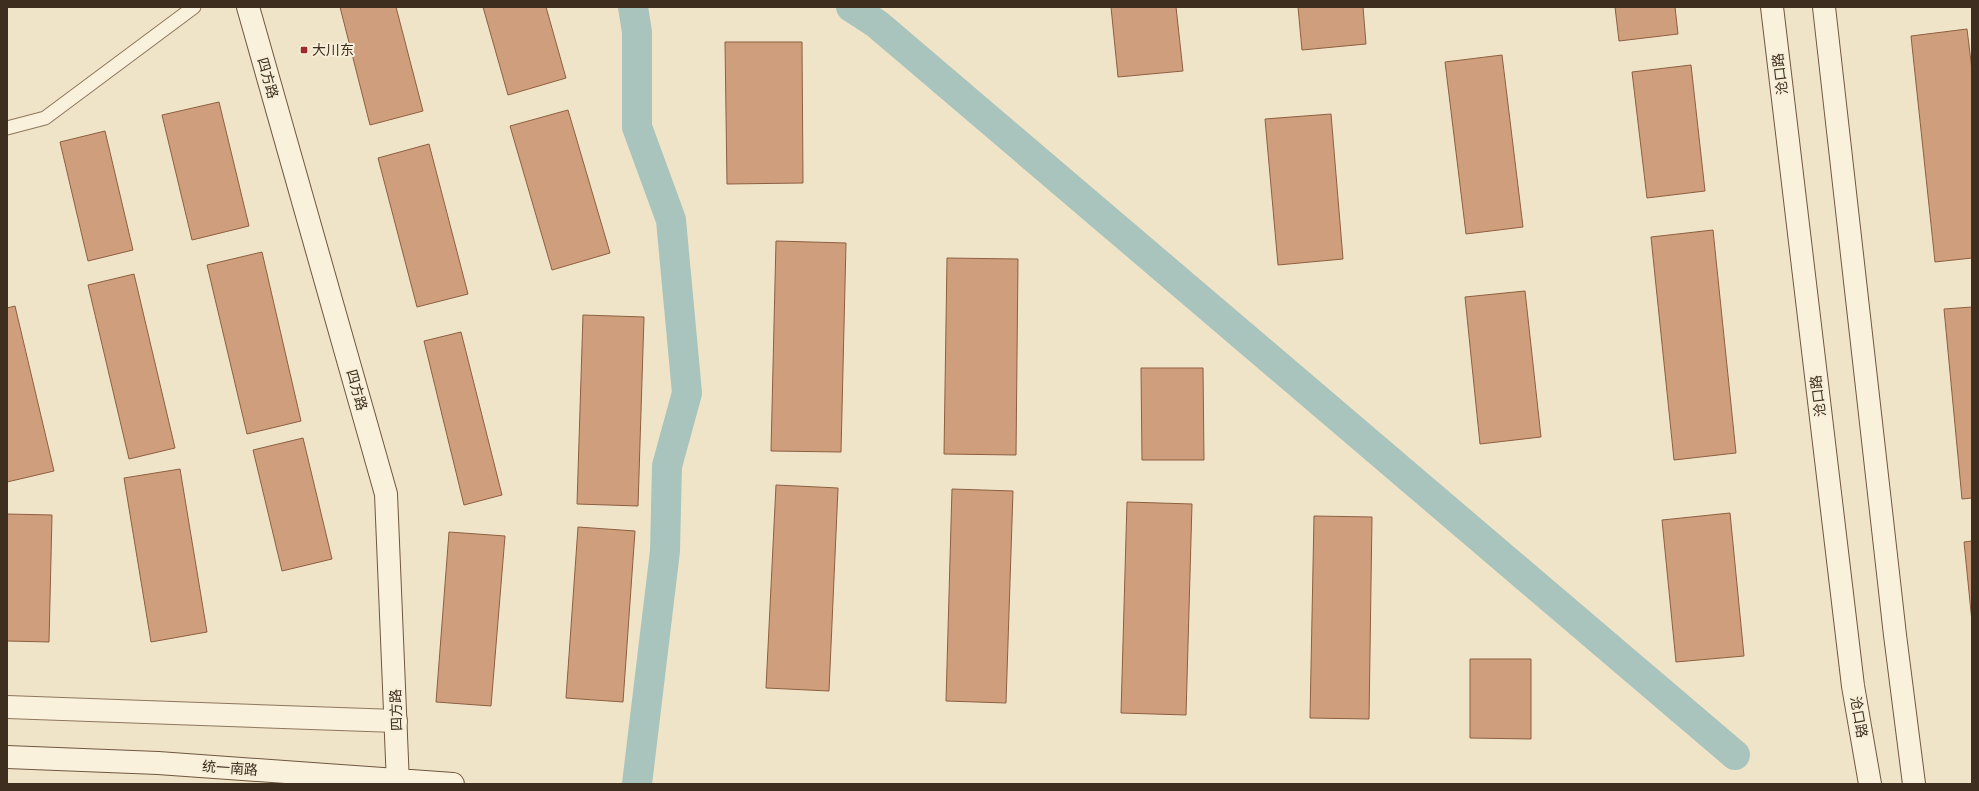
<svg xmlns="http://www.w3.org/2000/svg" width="1979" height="791" viewBox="0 0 1979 791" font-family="'Zilla Slab','Noto Sans SC',serif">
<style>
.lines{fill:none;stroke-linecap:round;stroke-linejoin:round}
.canal{stroke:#a9c4bc;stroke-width:30}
.building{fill:#cf9f7d;stroke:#8d5f41}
.lane-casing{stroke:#8d765c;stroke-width:15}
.street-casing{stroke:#8d765c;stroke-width:24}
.secondary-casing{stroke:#6f573f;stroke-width:24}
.lane{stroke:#faf1dc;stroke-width:13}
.street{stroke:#faf1dc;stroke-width:22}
.secondary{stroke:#faf1dc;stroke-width:22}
.poi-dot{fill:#9e2a2b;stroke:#f7eed8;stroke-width:1.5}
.labels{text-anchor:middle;stroke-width:4;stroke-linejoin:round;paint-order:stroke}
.poi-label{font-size:14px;fill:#3d2e20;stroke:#f7eed8;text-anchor:start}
.street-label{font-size:14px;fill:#3d2e20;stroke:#f7eed8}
</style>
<rect width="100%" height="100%" fill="#f0e4c8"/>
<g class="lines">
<path class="canal" d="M633,7L637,32V127L671,220L687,393L667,466L665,551L637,784
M851,7L877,24L1735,755"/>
</g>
<path class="building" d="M340,7H396L423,111L370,125Z
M483,7H546L566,78L508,95Z
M1111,7H1176L1183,71L1118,77Z
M1298,7H1363L1366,44L1302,50Z
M1615,7H1675L1678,34L1619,41Z
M1967,29L1972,70V258L1935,262L1911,36Z
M725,42H802L803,183L727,184Z
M1502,55L1523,227L1466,234L1445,62Z
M1691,65L1705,191L1647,198L1632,72Z
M219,102L249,226L192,240L162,115Z
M568,110L610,253L552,270L510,126Z
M1331,114L1343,259L1278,265L1265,119Z
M105,131L133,250L88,261L60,142Z
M429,144L468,294L417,307L378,158Z
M1713,230L1736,453L1674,460L1651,237Z
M776,241L846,243L841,452L771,451Z
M262,252L301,421L247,434L207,265Z
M947,258L1018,259L1016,455L944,454Z
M134,274L175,448L129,459L88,285Z
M1525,291L1541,437L1480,444L1465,297Z
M15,306L54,471L7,482V308Z
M1972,307V498L1962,499L1944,309Z
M583,315L644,317L638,506L577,504Z
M461,332L502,495L464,505L424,341Z
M1141,368H1203L1204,460H1142Z
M303,438L332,559L282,571L253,450Z
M180,469L207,632L151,642L124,478Z
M776,485L838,488L829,691L766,688Z
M952,489L1013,491L1006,703L946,701Z
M1127,502L1192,504L1186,715L1121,713Z
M1730,513L1744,656L1676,662L1662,520Z
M7,514L52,515L49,642L7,641Z
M1314,516L1372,517L1369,719L1310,718Z
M578,527L635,531L623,702L566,698Z
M449,532L505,536L491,706L436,702Z
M1972,541V622L1964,542Z
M1470,659H1531V739L1470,738Z"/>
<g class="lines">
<g class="lane-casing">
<path id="lane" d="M7,128L45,118L194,7"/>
</g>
<g class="street-casing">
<path id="street" d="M7,707L396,721"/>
</g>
<g class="secondary-casing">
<path id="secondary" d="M248,7L386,494L398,784
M1772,7L1853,686L1870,784
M1824,7L1895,635L1914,784
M7,757L158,763L453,784"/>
</g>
<use href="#lane" class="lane"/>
<use href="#street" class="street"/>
<use href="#secondary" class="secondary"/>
</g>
<rect class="poi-dot" x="300" y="46" width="8" height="8" rx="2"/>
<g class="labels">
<g class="poi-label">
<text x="312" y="55">大川东</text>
</g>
<g class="street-label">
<text transform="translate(1780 74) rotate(-97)" y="5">沧口路</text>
<text transform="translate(268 78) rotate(74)" y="5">四方路</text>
<text transform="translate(357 390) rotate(74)" y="5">四方路</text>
<text transform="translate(1818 396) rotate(-97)" y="5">沧口路</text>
<text transform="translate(396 710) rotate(-92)" y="5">四方路</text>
<text transform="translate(1859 717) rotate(80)" y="5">沧口路</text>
<text transform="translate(230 768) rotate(4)" y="5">统一南路</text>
</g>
</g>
<rect width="1979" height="791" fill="none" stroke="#3d2e20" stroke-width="16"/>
</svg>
